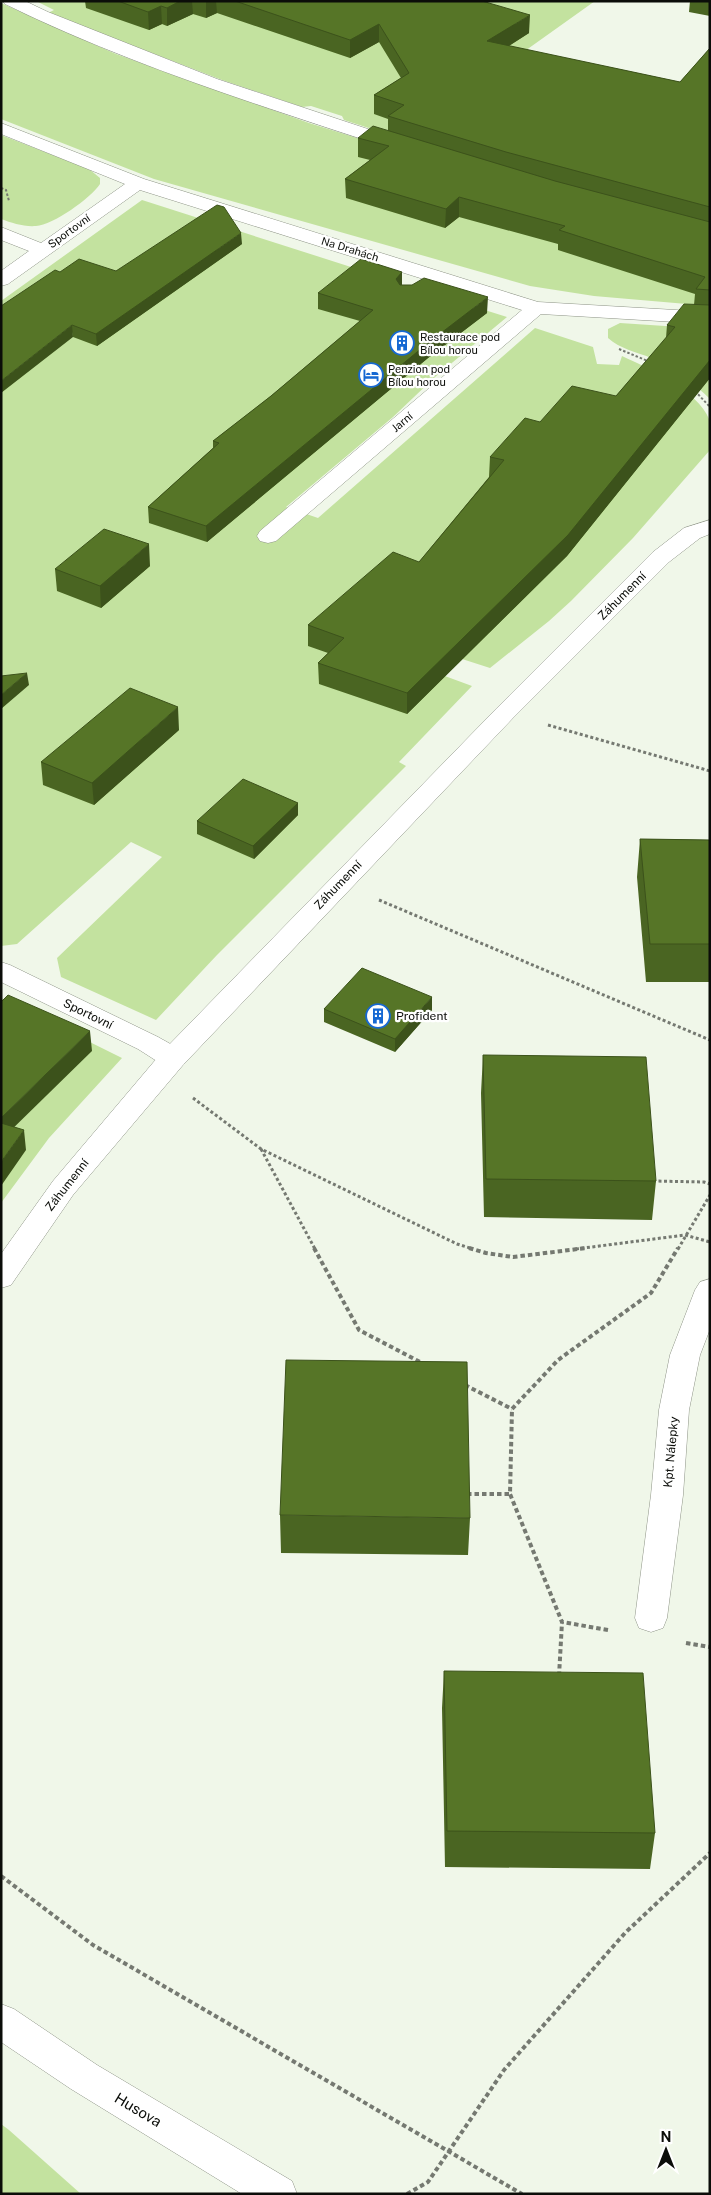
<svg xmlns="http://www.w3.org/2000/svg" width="711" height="2195" viewBox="0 0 711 2195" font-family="'Public Sans',sans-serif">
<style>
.green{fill:#c3e29f}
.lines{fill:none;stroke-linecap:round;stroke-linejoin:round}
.minor-casing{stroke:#8e9487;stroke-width:1}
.secondary-casing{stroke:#8e9487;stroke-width:1}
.path-far2{stroke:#757971;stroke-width:2;stroke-dasharray:2.5 2;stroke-linecap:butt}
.path-far1{stroke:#757971;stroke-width:3;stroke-dasharray:3 2.5;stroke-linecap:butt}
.path{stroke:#757971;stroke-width:4;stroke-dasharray:4.5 3;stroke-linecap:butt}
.minor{fill:#fff;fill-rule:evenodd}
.secondary{fill:#fff;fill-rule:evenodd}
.wall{fill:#4a6522}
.shaded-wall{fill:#3c521b}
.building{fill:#567527;stroke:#3c521b}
.labels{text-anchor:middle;stroke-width:4.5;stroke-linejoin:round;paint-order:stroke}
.far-street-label{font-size:11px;fill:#0b0d09;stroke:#fff}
.far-poi-label{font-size:11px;fill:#0b0d09;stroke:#fff;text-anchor:start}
.street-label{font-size:12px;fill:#0b0d09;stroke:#fff}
.poi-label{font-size:12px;fill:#0b0d09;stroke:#fff;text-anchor:start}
.near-street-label{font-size:15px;fill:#0b0d09;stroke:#fff}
</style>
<rect width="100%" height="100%" fill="#f0f7e9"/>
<path class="green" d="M36,1H595L508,63L424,146L344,120L342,116L311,106L302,107L222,80L48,13L54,10Z
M1,3L116,54L309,123L402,152L629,218L710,306L594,296L530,286L154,179L1,119Z
M1,135L89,169L100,178V184C91,198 53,225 36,226C24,227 12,223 1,219Z
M142,200L379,276L372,282L421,290L507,317L435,377L393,417L286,507L318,518L535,328L593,347L597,364L619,365L622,356C648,368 698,391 709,419C711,427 710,441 710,450L633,538L571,601L549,621L490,668L431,649L415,665L472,686L399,762L406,766L217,955L156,1020L61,977L57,958L162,857L131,842L17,944L1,946V301Z
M620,323L710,329V399C694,383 672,368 651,358C637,352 620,349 608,338V329Z
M1,998L122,1058L49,1138L1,1203Z
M1,2124L9,2130L81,2194H1Z"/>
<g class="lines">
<g class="minor-casing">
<path id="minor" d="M3,1H25L48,12L217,79L404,141L407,145L404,149L398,150L392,149C262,106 129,65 5,4Z
M1,123L144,179L538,302L710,312V324L541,314L276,541L268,543L260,541L257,536L260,531L522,310L140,190L8,284L1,286V271L29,251L1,240V227L41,243L125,184L1,134Z
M1,962L10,965L158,1037L183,1051L187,1058L183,1065L173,1067L163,1065L138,1049L1,982Z
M710,1279V1329L700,1355L689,1410L683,1495L667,1618L663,1628L651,1632L639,1628L635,1618L651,1495L659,1410L670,1355L695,1290L700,1282Z
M1,2004L14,2009L97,2065L292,2181L297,2194H242L71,2089L1,2042Z"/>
</g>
<g class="secondary-casing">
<path id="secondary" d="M710,520V534L700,538L669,562L513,718L183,1065L73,1195L11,1285L1,1288V1254L53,1181L163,1051L497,708L653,552L684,528Z"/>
</g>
<path class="path-far2" d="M1,188L6,190L9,201
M619,349L650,362
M695,391L710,407"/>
<path class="path-far1" d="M548,725L710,771
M379,900L710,1040
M193,1098L261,1149L457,1244L473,1249
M261,1149L315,1249
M653,1181L704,1182L710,1184
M576,1249L685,1235L710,1242
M678,1249L710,1195"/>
<path class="path" d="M314,1248L359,1330L422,1363
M469,1248L486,1253L513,1257L586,1248
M465,1385L512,1409
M467,1494H510
M608,1630L562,1622L510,1494L512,1409L558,1360L651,1293L678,1248
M686,1643L710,1647
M559,1676L562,1622
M1,1876L93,1945L522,2194
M407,2194L428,2182L504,2070L625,1933L710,1853"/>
<use href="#minor" class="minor"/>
<use href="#secondary" class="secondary"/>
</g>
<path class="wall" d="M85,1H482L529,33L509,46L680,82L710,48V378L567,556L407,714L319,684L318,663L328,653L308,646V625L419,562L489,477L490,457L540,422L616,396L666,338L667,325L694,305L695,294L558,250V244L459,217L445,228L346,198L345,179L370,160L358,157V138L388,131V119L374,114V95L401,78L379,42L350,58L217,13L206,18L193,14L167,26L162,24L149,30L86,8Z
M690,1H710V16L689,12Z
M242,244L97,346L73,337L60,272L116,271Z
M402,272V285L487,313L428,358L207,542L149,523L148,507L213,448V441L271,396L360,321L318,309V293Z
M150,566L101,608L57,591L55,569Z
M179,730L94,805L43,785L41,762Z
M298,803V815L254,859L197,834V821Z
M640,839L710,840V982H646L637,877Z
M324,1009L432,1010L395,1052L324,1022Z
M483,1055L656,1181L652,1220L484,1217L481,1093Z
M280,1515L470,1518L468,1555L281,1553Z
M444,1671L655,1833L650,1869L445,1867L442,1708Z"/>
<path class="shaded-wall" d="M180,1H192L193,14L167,26V8Z
M206,1H216L217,13L206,18Z
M161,6L162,24L149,30L148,12Z
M530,15L529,33L486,60L487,41Z
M379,24V42L350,58V40Z
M459,197V217L445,228L446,209Z
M241,233L242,244L97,346L96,334Z
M402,272V287L396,294V279Z
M488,297L487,313L428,358L207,542L206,526L428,343Z
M72,325L73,337L1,393V381Z
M710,360V378L567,556L407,714V693Z
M149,544L150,566L101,608L100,586Z
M27,673L29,685L1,709V695Z
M178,707L179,730L94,805L92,783Z
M298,803V815L254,859L253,846Z
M432,997V1010L395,1052V1039Z
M90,1031L92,1051L1,1140V1118Z
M24,1130L26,1150L1,1186V1162Z"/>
<path class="building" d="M118,1H180L167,8L161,6L148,12Z
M235,1H482L530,15L487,41L680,82L710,48V207L506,152L388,116L404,105L374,95L409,73L379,24L350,40Z
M373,126L555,181L710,222V290L696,289L705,277L559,230L565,226L459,197L446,209L345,179L389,146L358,138Z
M217,205L224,207L241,233L96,334L72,325L1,381V306L55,270L60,272L79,259L116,271Z
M361,259L402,272L396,279L400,285H412L424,278L488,297L428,343L206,526L148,507L219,443L213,441L271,396L373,310L318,293Z
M684,304L710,305V360L568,535L407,693L318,663L344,638L308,625L393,552L419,562L504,460L490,457L525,418L540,422L572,386L616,396L675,327L667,325Z
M104,529L149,544L100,586L55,569Z
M27,673L1,695V676Z
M130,688L178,707L92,783L41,762Z
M243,779L298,803L253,846L197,821Z
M640,839L710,840V944H650Z
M362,968L432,997L395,1039L324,1009Z
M8,995L90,1031L1,1118V1002Z
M483,1055L646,1057L656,1181L486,1179Z
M1,1123L24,1130L1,1162Z
M286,1360L467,1362L470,1518L280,1515Z
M444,1671L643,1673L655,1833L447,1831Z"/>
<defs>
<g id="building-ring" transform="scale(1.25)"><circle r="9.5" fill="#fff" stroke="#1668d2" stroke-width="1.5"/><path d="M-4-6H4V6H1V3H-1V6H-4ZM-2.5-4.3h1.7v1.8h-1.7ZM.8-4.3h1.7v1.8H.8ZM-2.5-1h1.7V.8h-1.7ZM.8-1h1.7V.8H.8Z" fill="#1668d2"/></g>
<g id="hotel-ring" transform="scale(1.25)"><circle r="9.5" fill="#fff" stroke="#1668d2" stroke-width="1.5"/><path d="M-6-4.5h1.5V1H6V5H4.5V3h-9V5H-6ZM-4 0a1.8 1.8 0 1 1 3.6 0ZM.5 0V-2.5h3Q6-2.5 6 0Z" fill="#1668d2"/></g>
</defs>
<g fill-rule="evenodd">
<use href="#building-ring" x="402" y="343"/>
<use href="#hotel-ring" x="371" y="375"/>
<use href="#building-ring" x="378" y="1016"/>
</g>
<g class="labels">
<g class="far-street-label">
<text transform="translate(69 231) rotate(-36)" y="4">Sportovní</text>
<text transform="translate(350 249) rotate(17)" y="4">Na Drahách</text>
<text transform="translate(402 422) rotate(-40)" y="4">Jarní</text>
</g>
<g class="far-poi-label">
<text x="420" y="341">Restaurace pod<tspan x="420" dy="13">Bílou horou</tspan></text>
<text x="388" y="373">Penzion pod<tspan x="388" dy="13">Bílou horou</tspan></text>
</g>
<g class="street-label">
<text transform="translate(622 596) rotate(-45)" y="4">Záhumenní</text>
<text transform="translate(338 885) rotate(-46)" y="4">Záhumenní</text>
<text transform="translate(88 1014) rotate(26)" y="4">Sportovní</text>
<text transform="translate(67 1185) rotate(-52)" y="4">Záhumenní</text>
<text transform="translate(671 1452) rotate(-85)" y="4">Kpt. Nálepky</text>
</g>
<g class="poi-label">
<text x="396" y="1020">Profident</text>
</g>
<g class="near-street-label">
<text transform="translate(138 2110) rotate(31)" y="5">Husova</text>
</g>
</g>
<rect width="711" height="2195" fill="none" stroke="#0b0d09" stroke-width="5"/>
<g transform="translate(666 2150)" stroke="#ffffff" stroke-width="4" paint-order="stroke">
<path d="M0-4L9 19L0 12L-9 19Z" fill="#0b0d09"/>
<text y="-8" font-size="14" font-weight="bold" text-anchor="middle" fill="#0b0d09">N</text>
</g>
</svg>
